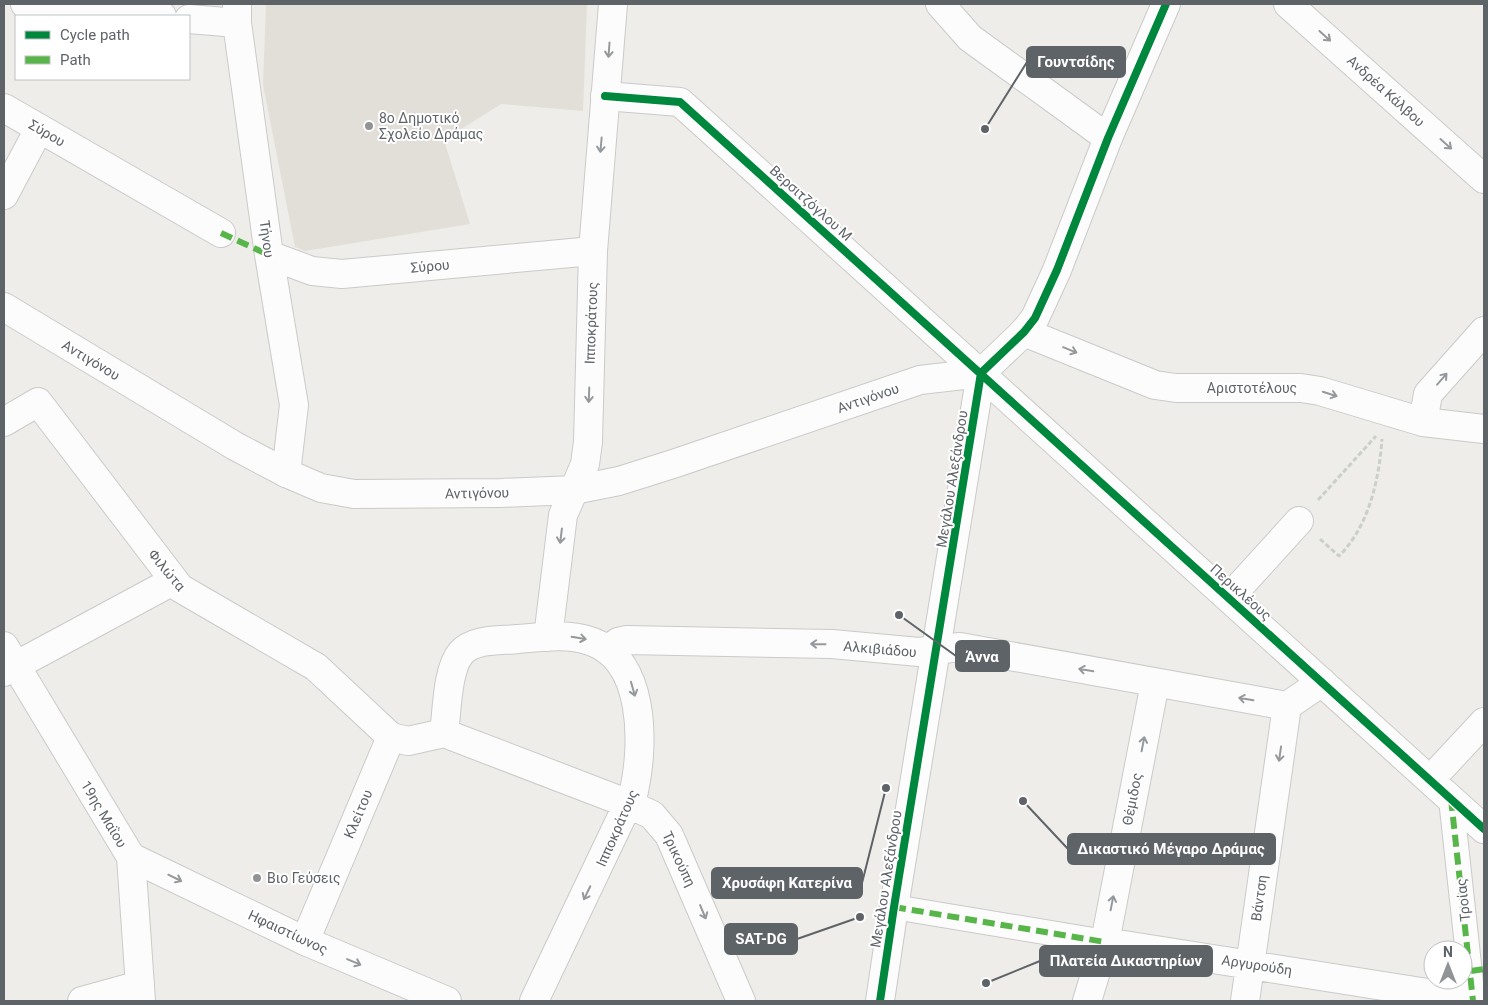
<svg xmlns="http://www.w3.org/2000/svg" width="1488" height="1005" viewBox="0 0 1488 1005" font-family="Roboto,sans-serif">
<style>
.education{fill:#e2dfd9}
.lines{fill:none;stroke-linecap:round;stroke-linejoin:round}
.pedestrian-casing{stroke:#cacaca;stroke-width:26}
.minor-casing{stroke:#cacaca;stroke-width:30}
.tertiary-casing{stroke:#cacaca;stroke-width:30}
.path{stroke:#cacfcb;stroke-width:3;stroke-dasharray:5 2.5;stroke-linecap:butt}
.pedestrian{stroke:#fdfcfc;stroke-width:24}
.minor{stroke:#fdfcfc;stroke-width:28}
.tertiary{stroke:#fdfcfc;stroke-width:28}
.quiet{stroke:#58b549;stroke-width:6;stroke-dasharray:12 6;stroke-linecap:butt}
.cycleway-casing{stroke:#fff;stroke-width:11}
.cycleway{stroke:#00873e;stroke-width:8}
.oneway{stroke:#96999c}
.poi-dot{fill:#919395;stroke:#fff;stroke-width:2}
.labels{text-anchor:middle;stroke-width:4;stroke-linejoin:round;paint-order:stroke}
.street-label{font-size:14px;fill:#5e6368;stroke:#fff}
.poi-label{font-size:14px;fill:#5e6368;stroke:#fff;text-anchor:start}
.leader{fill:none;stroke:#5e6368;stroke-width:2}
.callout-dot{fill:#5e6368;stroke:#fff;stroke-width:2}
.callout{fill:#5e6368;stroke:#5e6368;stroke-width:2}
.callout-label{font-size:15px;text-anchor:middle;font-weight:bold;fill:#fff}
</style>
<rect width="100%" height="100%" fill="#efede9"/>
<path class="education" d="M266,4H587L583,111L501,104L444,140L470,224L305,251L295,247L263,85Z"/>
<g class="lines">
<g class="pedestrian-casing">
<path id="pedestrian" d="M1451,799L1473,1001
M894,907L1105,942"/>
</g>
<g class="minor-casing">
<path id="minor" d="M25,4L162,16
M237,4V23L269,255L294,405L286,473
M940,4L970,38L1108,138
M189,19L237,23
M605,96L680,102L1484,829
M4,108L221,233
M4,195L39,129
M269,255L312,271L342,274L593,251
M1024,332L1155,385L1176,388H1301L1320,391L1423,422L1484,429
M4,422L38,402L180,588L316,667L391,737
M1423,422L1428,394L1484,331
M1229,598L1299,521
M548,637L563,515L574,490
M607,650L618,642L627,640L832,644L919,652L960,647L1287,706L1322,682
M4,672L173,581
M444,733C447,712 447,669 461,653C474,638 501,641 518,639C542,637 567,633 590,641C646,659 644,745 634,791L534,1001
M444,733L629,804L652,815L669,835L741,1001
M1430,780L1484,722
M305,941L391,737L408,741L444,733
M1105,942L1472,1000
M82,1001L140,985
M1087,1001L1105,942L1155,683
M1245,1001L1287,706"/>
</g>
<g class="tertiary-casing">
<path id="tertiary" d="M1288,4L1484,179
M4,307L235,446L286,473L321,488L354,494L500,493L574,490L619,481L676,463L920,380L981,373
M574,490L585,464L588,442L593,251L613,4
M4,646L131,857L141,1001
M131,857L305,941L447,1001
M880,1001L894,907L981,373L1024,332L1035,318L1057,270L1108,138L1166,4"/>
</g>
<path class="path" d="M1318,500L1376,436
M1320,539L1339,556C1369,526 1379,480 1382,439"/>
<use href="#pedestrian" class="pedestrian"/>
<use href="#minor" class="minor"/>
<use href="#tertiary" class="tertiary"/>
<path class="quiet" d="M221,233L269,255
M1451,799L1473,1001
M894,907L1105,942
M1471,971L1484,969"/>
<g class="cycleway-casing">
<path id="cycleway" d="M605,96L680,102L1484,829
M880,1001L894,907L981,373L1024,332L1035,318L1057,270L1108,138L1166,4"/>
</g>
<use href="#cycleway" class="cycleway"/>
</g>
<defs><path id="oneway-shaft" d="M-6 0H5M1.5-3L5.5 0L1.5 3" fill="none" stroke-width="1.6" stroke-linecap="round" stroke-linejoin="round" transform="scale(1.25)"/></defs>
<g class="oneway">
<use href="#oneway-shaft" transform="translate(1325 36) rotate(42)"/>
<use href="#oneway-shaft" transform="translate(609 50) rotate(94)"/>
<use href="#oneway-shaft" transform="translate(1446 144) rotate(42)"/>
<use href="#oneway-shaft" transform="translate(601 145) rotate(95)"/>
<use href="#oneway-shaft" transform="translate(1070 350) rotate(22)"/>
<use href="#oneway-shaft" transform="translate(1442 379) rotate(-49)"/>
<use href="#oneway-shaft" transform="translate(1330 394) rotate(18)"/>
<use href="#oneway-shaft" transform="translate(589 395) rotate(92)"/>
<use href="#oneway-shaft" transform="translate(561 536) rotate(97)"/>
<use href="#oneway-shaft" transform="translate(579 638) rotate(9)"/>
<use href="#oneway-shaft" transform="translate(818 644) rotate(-179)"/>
<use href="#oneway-shaft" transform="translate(1086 670) rotate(-170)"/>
<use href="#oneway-shaft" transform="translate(633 689) rotate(74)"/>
<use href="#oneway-shaft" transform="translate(1246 699) rotate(-170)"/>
<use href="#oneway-shaft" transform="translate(1143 744) rotate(-79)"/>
<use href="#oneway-shaft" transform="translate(1280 754) rotate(98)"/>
<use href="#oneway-shaft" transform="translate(175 878) rotate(26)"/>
<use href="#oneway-shaft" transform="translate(587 893) rotate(116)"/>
<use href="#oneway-shaft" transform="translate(1112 903) rotate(-79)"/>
<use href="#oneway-shaft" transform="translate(703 912) rotate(67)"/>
<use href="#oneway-shaft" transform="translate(354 962) rotate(23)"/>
</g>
<g class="poi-dot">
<circle cx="369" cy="126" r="5"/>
<circle cx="257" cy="878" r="5"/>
</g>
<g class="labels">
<g class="street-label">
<text transform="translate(1386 91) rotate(42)" y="5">Ανδρέα Κάλβου</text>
<text transform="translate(47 133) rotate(30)" y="5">Σύρου</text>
<text transform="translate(811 203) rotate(42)" y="5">Βερσιτζόγλου Μ</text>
<text transform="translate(267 239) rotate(82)" y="5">Τήνου</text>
<text transform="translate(430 266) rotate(-5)" y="5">Σύρου</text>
<text transform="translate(591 323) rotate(-88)" y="5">Ιπποκράτους</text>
<text transform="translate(91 360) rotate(31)" y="5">Αντιγόνου</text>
<text x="1252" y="393">Αριστοτέλους</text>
<text transform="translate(868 398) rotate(-19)" y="5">Αντιγόνου</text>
<text transform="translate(952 479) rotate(-81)" y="5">Μεγάλου Αλεξάνδρου</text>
<text transform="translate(477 493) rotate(-1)" y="5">Αντιγόνου</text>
<text transform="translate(167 570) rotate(50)" y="5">Φιλώτα</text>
<text transform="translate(1241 592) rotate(42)" y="5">Περικλέους</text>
<text transform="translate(880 649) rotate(5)" y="5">Αλκιβιάδου</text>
<text transform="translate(1132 799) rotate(-79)" y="5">Θέμιδος</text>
<text transform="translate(104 814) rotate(59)" y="5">19ης Μαΐου</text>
<text transform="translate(358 814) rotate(-67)" y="5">Κλείτου</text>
<text transform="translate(617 828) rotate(-66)" y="5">Ιπποκράτους</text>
<text transform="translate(679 859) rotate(65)" y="5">Τρικούπη</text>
<text transform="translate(886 879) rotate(-81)" y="5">Μεγάλου Αλεξάνδρου</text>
<text transform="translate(1259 898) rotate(-82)" y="5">Βάντση</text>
<text transform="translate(1463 900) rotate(-96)" y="5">Τροίας</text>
<text transform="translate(288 932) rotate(25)" y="5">Ηφαιστίωνος</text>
<text transform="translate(1257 965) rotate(9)" y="5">Αργυρούδη</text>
</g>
<g class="poi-label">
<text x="379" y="123">8ο Δημοτικό<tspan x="379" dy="16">Σχολείο Δράμας</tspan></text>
<text x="267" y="883">Βιο Γεύσεις</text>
</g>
</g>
<path class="leader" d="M985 129L1027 62M899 615L956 656M1023 801L1068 849M886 788L862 883M860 917L797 939M986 983L1040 961"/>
<g class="callout-dot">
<circle cx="985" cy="129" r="5"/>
<circle cx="899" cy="615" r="5"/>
<circle cx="1023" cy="801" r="5"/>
<circle cx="886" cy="788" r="5"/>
<circle cx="860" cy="917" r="5"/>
<circle cx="986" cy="983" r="5"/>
</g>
<g class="callout">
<rect x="1027" y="47" width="98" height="30" rx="5"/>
<rect x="956" y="641" width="53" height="30" rx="5"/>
<rect x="1068" y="834" width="207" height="30" rx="5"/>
<rect x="712" y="868" width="150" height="30" rx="5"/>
<rect x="725" y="924" width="72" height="30" rx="5"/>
<rect x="1040" y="946" width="172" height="30" rx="5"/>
</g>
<g class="callout-label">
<text x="1076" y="67">Γουντσίδης</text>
<text x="982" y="662">Άννα</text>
<text x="1171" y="854">Δικαστικό Μέγαρο Δράμας</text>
<text x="787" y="888">Χρυσάφη Κατερίνα</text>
<text x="761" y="944">SAT-DG</text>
<text x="1126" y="966">Πλατεία Δικαστηρίων</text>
</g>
<rect width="1488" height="1005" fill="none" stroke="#5e6368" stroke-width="10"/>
<rect x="15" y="15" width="175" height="65" fill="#ffffff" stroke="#bfc1c3"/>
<rect x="25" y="31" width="25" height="8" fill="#00873e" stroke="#bfc1c3"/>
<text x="60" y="40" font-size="15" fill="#5e6368">Cycle path</text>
<rect x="25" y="56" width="25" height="8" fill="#58b549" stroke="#bfc1c3"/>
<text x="60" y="65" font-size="15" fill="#5e6368">Path</text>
<g transform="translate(1448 965)"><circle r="24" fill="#ffffff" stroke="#bfc1c3"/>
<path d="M0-4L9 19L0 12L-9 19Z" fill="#919395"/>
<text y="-8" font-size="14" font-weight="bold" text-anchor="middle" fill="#5e6368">N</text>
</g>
</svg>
